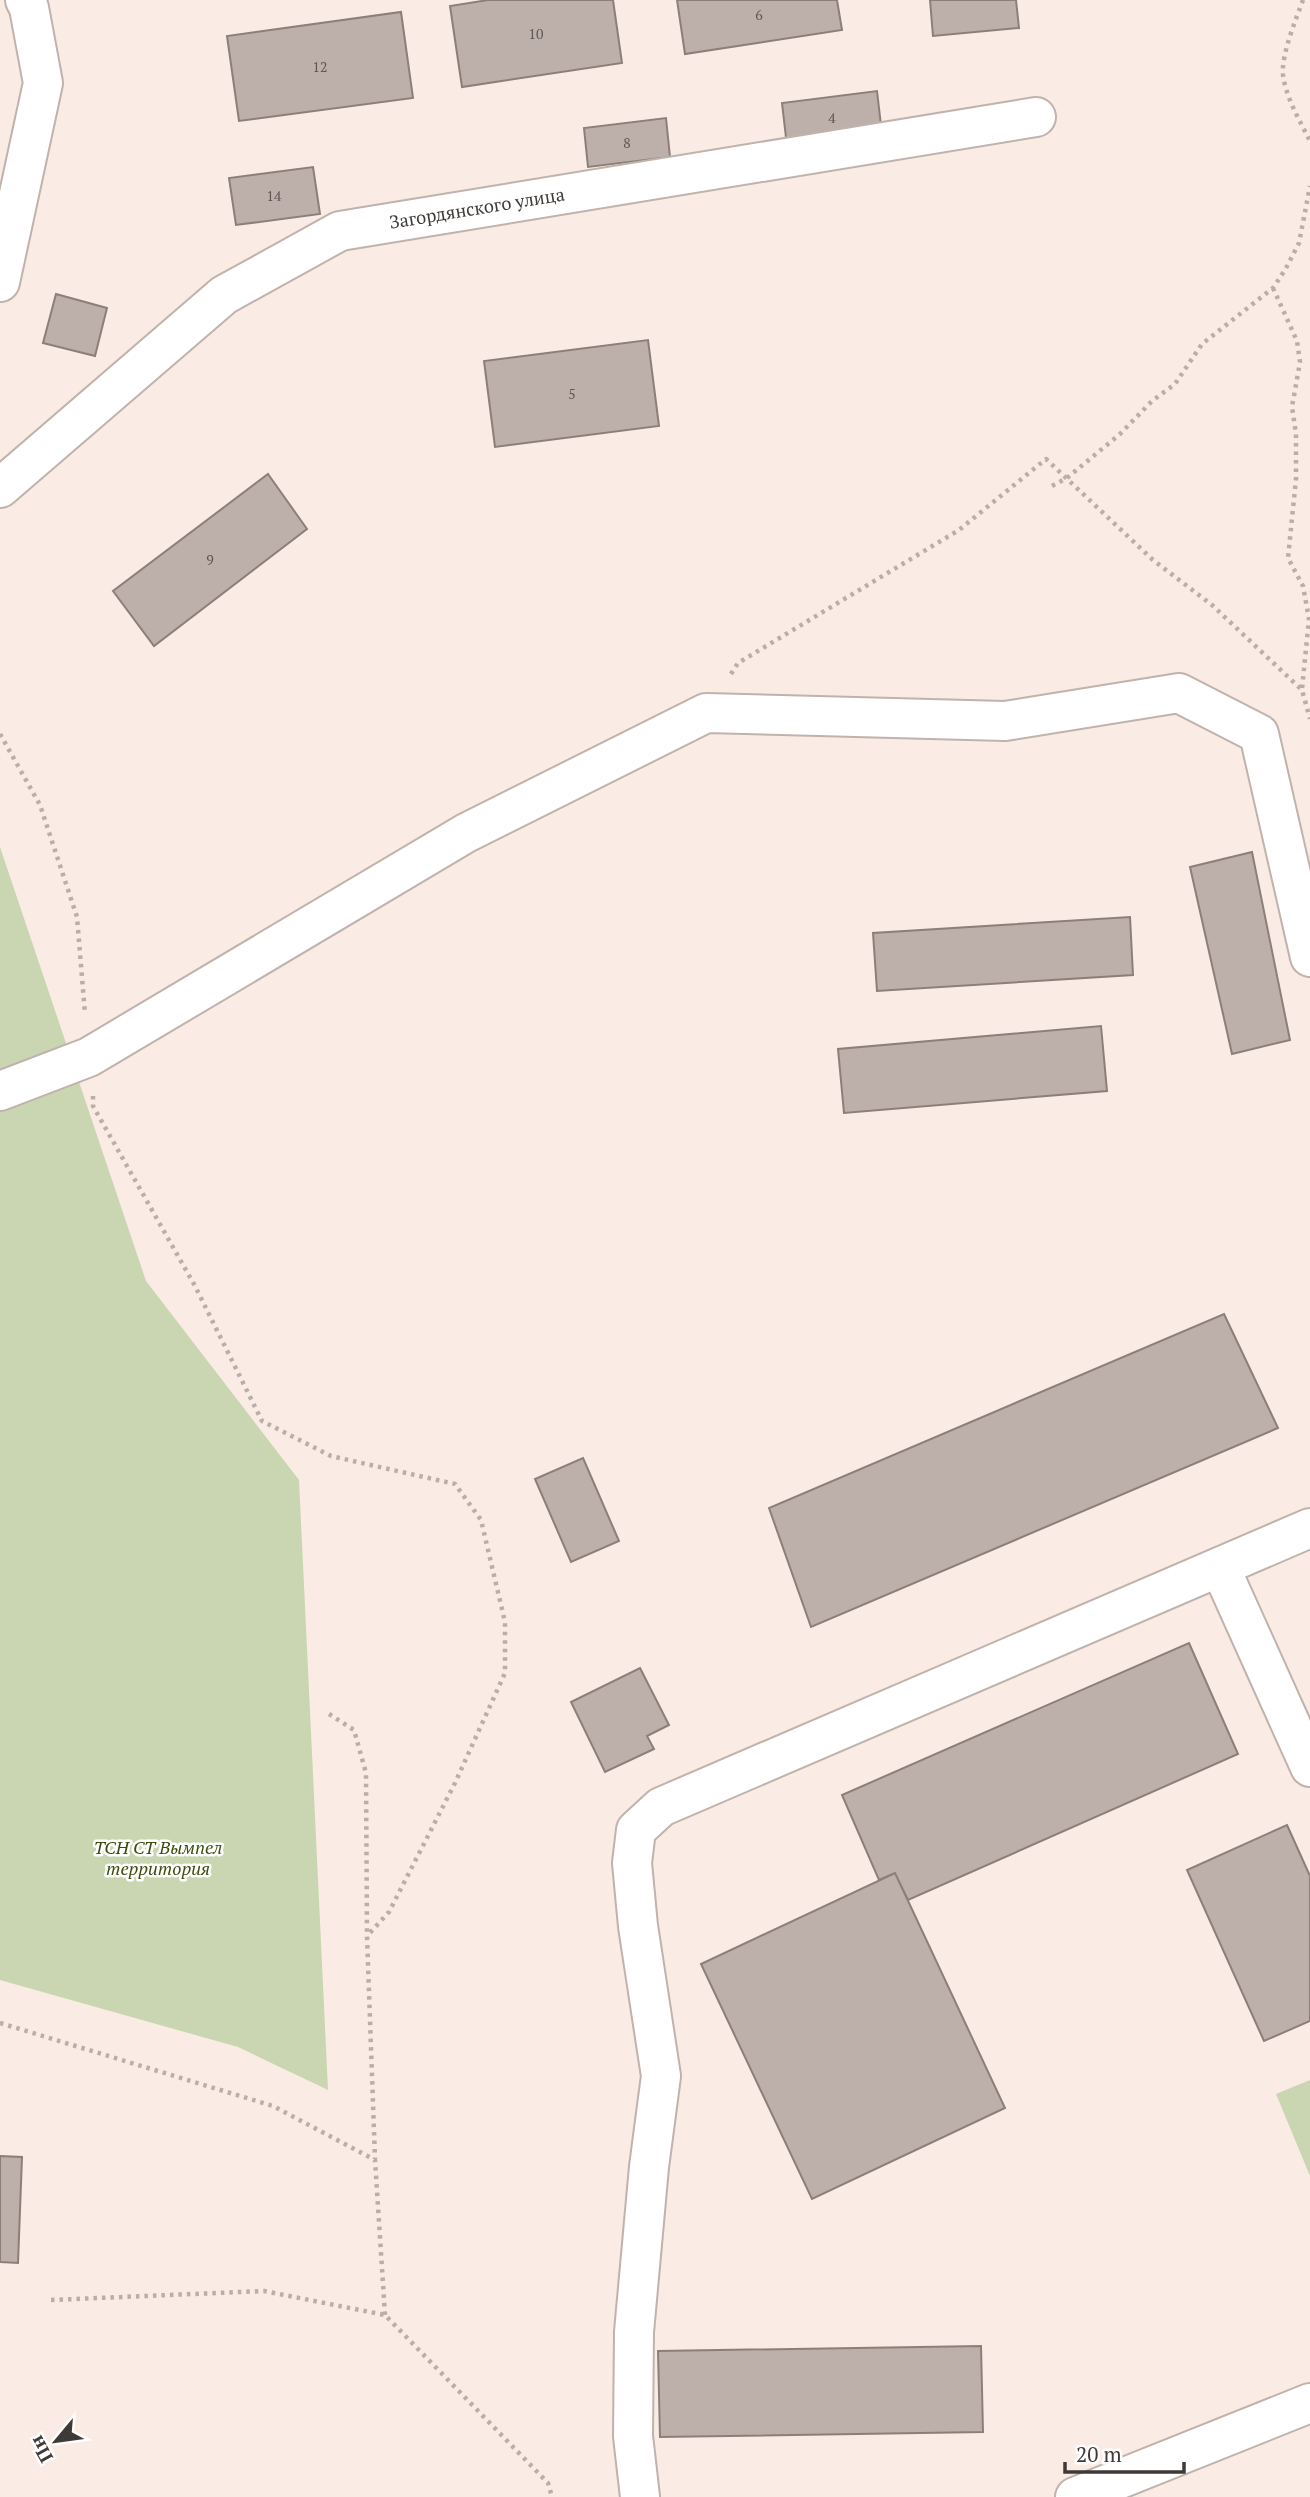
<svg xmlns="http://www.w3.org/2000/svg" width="1310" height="2497" viewBox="0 0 1310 2497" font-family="'PT Serif',serif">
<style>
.green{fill:#c9d6b1}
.building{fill:#bdafa9;stroke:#8c7f79;stroke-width:2}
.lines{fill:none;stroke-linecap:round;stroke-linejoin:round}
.minor-casing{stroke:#c0b2ac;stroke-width:42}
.path{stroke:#b9aea8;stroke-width:4.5;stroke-dasharray:3.5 5;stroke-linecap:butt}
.minor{stroke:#fff;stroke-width:38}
.labels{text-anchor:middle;stroke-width:5;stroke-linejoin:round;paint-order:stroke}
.number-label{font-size:14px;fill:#5e5754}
.street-label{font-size:18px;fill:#3f3a37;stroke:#fff}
.park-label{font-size:18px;font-style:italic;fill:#3b4b0c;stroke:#fff}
</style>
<rect width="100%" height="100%" fill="#faebe4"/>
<path class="green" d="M0,847L146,1281L299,1480L328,2090L238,2047L0,1980Z
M1310,2080V2176L1276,2094Z"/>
<path class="building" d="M488,0H613L622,63L462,87L450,6Z
M677,0H837L842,30L685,54Z
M930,0H1016L1019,28L933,36Z
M401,12L413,98L239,121L227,36Z
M877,91L882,134L787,146L782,103Z
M666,118L670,157L588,167L584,128Z
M313,167L320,214L236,225L229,178Z
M56,294L107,308L95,356L43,343Z
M648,340L659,426L495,447L484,361Z
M268,474L307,529L154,646L113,591Z
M1252,852L1290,1040L1232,1054L1190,867Z
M1130,917L1133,975L877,991L873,933Z
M1101,1026L1107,1091L844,1113L838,1049Z
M1224,1314L1278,1428L811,1627L769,1508Z
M583,1458L619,1541L571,1562L535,1479Z
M1189,1643L1238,1754L908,1900L895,1873L879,1880L842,1795Z
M640,1668L669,1725L647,1736L654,1749L605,1772L571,1702Z
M1287,1825L1310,1876V2021L1264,2041L1187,1870Z
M895,1873L1005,2108L812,2199L701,1964Z
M0,2156L22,2157L18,2263L0,2262Z
M981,2346L983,2432L660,2437L658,2351Z"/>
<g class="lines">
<g class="minor-casing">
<g id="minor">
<path d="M0,282L43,83L29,8L25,0"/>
<path id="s1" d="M0,488L224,295L340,231L1036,117"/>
<path d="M0,1091L89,1057L466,833L706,713L1005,721L1179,693L1259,734L1310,957"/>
<path d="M1220,1567L1310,1767"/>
<path d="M640,2497L633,2436L634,2332L649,2167L661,2076L638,1926L632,1863L636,1830L661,1807L1310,1528"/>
<path d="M1075,2497L1310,2403"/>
</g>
</g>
<path class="path" d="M1303,0C1296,19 1281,55 1283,75C1286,98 1300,121 1310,141
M1273,288L1297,341L1300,362L1292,407L1296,434V479L1288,558L1303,586L1309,619L1302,689
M1052,486L1067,478L1120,434L1152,401L1175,384L1202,344L1273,288L1285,270L1299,243L1310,186
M731,674L738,663L959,530L1046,459L1153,560L1212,605L1302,690L1310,719
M0,734L40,805L77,917L85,1014
M93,1096V1106L195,1286L262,1421L331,1456L455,1484L481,1520L505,1622V1673L455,1783L389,1912L367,1936
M329,1714L354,1730L366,1773L367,1936L375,2159
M0,2023L273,2106L375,2160L385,2315
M51,2300L264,2291L385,2315L548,2483L552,2497"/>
<use href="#minor" class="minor"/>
</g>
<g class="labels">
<g class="number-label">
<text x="759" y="20">6</text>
<text x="536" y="39">10</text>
<text x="320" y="72">12</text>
<text x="832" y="123">4</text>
<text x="627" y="148">8</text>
<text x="274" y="201">14</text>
<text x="572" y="399">5</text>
<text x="210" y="565">9</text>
</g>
<g class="street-label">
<text dy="6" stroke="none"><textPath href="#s1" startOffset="567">Загордянского улица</textPath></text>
</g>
<g class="park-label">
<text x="158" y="1854">ТСН СТ Вымпел<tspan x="158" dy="21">территория</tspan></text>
</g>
</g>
<g transform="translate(56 2441) rotate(241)" stroke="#ffffff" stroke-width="5" paint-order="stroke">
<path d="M0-5L12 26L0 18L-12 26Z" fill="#3f3a37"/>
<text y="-10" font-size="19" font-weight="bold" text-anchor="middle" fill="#3f3a37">Пн</text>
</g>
<path d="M1065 2462v10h119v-10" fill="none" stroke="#3f3a37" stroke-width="3.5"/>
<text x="1076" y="2462" font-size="21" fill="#3f3a37" stroke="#ffffff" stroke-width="5" paint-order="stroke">20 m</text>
</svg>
